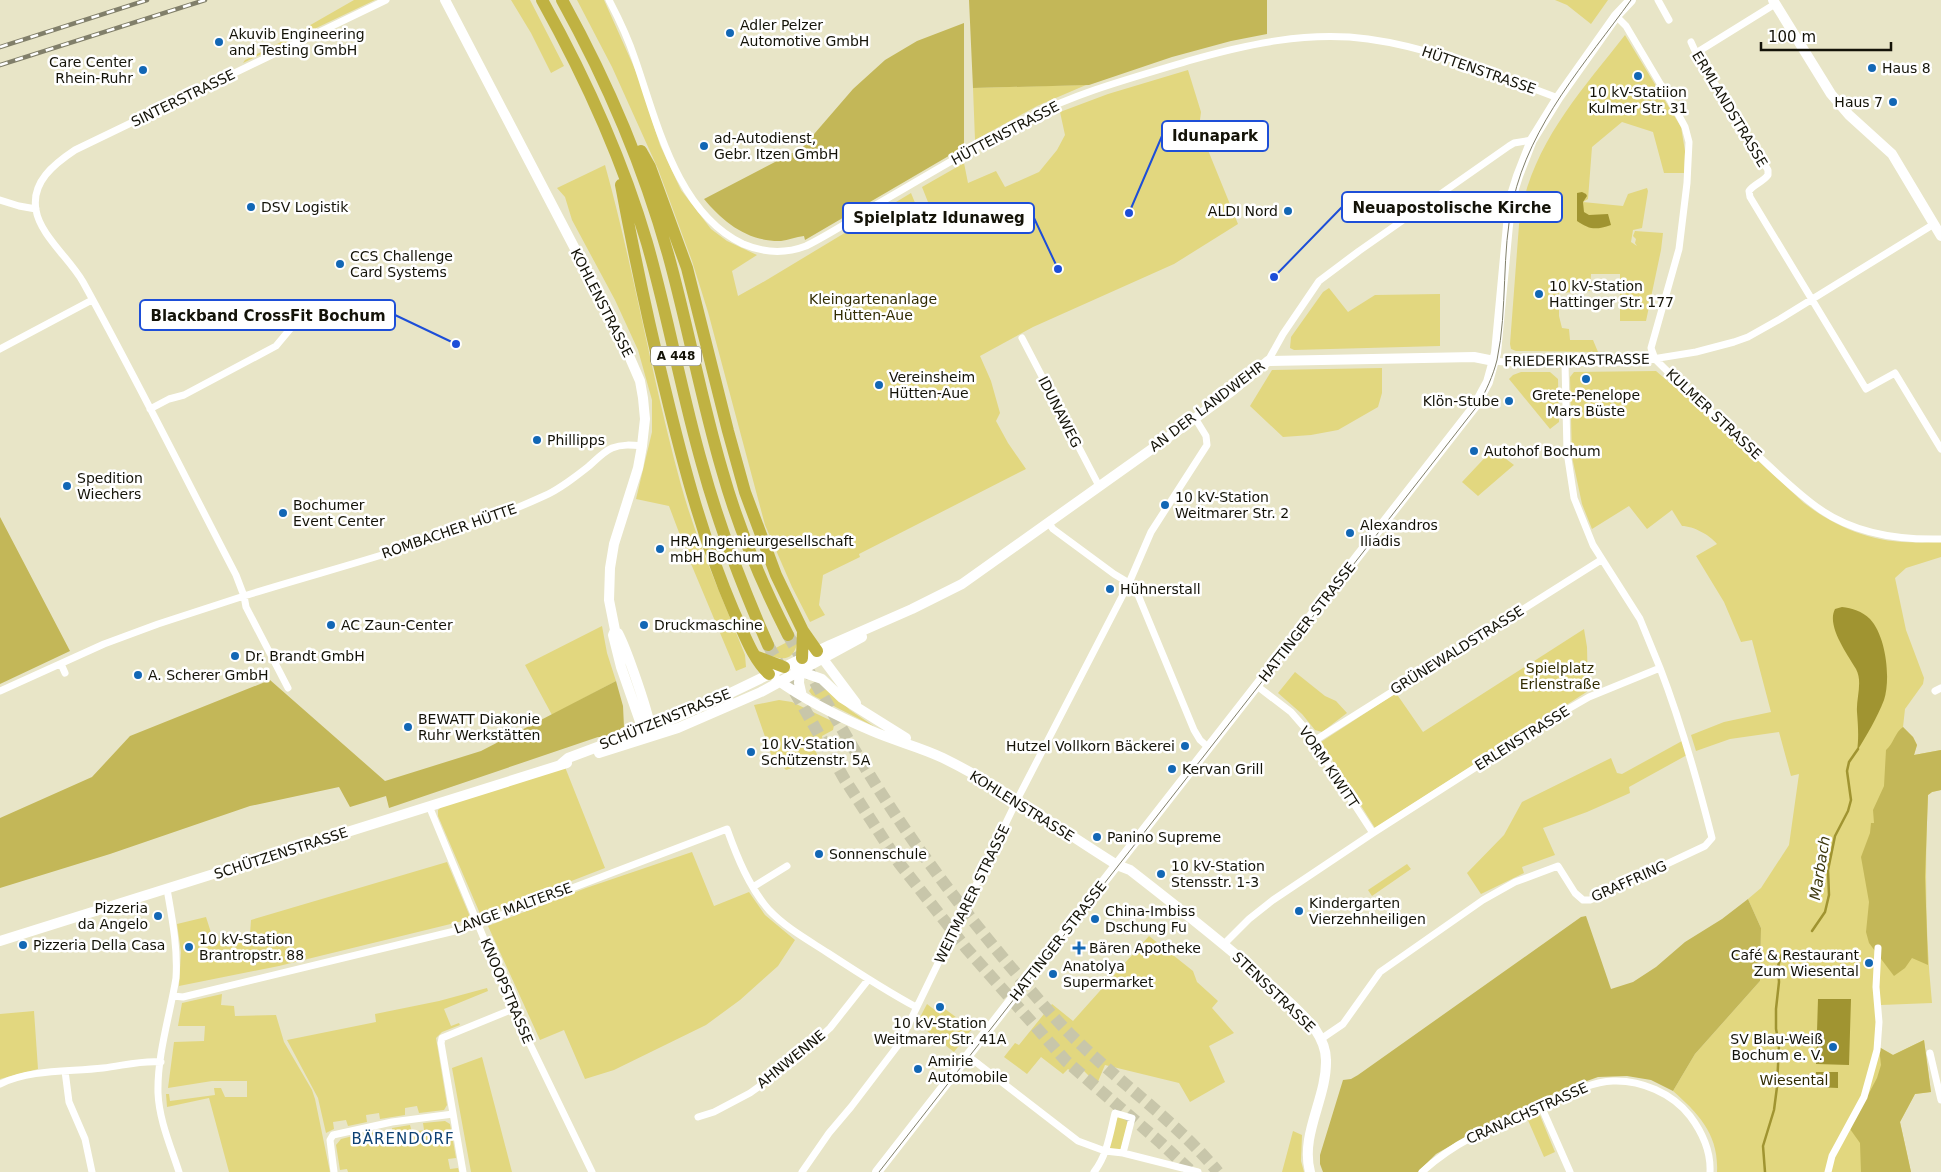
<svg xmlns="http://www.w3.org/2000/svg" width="1941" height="1172" viewBox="0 0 1941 1172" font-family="'DejaVu Sans',sans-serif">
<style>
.green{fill:#e2d77f}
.forest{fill:#c3b758}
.water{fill:#a09431}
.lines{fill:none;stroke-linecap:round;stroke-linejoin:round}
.stream{stroke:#a09431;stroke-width:2.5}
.highway-tunnel{stroke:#c8c6aa;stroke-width:12;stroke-dasharray:12 6;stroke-linecap:butt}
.street{stroke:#fff;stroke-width:7}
.secondary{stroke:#fff;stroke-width:10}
.highway{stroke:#c0b242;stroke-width:12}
.tram{stroke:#817f6a;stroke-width:1}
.rail-casing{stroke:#817f6a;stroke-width:4.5}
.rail{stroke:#fff;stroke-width:2.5;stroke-dasharray:8;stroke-linecap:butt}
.poi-dot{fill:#1267b5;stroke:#fff;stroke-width:2}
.labels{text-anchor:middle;stroke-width:5;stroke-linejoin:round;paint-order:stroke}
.shield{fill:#fff;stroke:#5a5a52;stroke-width:1}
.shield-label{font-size:12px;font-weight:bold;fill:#141308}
.poi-label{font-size:14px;fill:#141308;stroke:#fff;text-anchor:start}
.street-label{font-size:14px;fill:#141308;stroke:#fff}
.park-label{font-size:14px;fill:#322c02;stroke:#fff}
.water-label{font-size:15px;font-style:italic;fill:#3c370d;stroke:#fff}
.neighbourhood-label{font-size:15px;letter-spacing:1px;fill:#0d4172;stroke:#fff}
.leader{fill:none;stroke:#1d4ed8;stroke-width:2}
.callout-dot{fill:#1d4ed8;stroke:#fff;stroke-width:2}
.callout{fill:#fff;stroke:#1d4ed8;stroke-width:2}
.callout-label{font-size:15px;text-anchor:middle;font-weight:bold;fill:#141308}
</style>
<rect width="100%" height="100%" fill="#e8e5c7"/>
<path class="green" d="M354,0H375L243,63L245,60L279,43Z
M511,0H530L564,66L551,73L531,33Z
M577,0H604L638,76L660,145L681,190L711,229L727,241L757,255L732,271L738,296L765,281L911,193L925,227L936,222L922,187L964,163L968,183L996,171L1005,187L1039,172L1057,150L1065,135L1060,112L1108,94L1188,70L1201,112L1199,128L1238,224L1174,264L1033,327L980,356L991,381L1000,413L996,421L1008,443L1026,469L859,554L860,557L823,575L819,605L825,615L810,622L792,587L765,525L708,312L692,261L658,169L612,67Z
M1555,0H1608L1591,24L1567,5Z
M1625,35L1681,127L1685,151L1684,173H1664L1653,132L1622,122L1592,147L1588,199L1583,202L1623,206L1628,194L1647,188L1648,191L1642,228L1633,230L1631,242L1637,246L1635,243L1636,239L1633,236L1635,231L1663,233L1661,250L1646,321H1620V274H1591L1590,291L1559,293V316L1562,328L1569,329L1570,340H1593L1598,352L1516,351L1511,349L1510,344L1519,225C1529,147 1579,94 1625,35Z
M1086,85L1037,106L975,140L973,88Z
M605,165C634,270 652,379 681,485C697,543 723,599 745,655L746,667L736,671L689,559L669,506L636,499L652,432V400L638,350L615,300L572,220L565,197L557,188Z
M1329,288L1348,312L1375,295L1440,294V346L1294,350L1290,348L1291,337L1323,292Z
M1382,368V393L1378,407L1338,430L1311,435L1283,437L1250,406L1272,370Z
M1656,371L1677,389L1679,388L1804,503C1846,535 1889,547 1941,541V557L1906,568L1895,578L1906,630L1924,678L1923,684L1905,709L1903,727L1913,737L1917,745L1914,755L1941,750V790L1932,792L1928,795C1925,864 1925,934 1932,1003L1881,1005L1879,1047L1893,1055L1924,1040L1931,1092L1915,1094L1900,1122L1911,1172H1717C1719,1135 1699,1114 1673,1091L1695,1054L1760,981L1761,928L1748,899L1761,888L1789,845L1799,774L1791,776L1779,732L1730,739L1696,751L1691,735L1724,722L1771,712L1752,640L1741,642L1724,602L1696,556L1717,544C1710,535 1693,526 1682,526L1672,510L1647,529L1629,506L1592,529L1582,504L1572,457L1570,377L1574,372Z
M1521,372H1550L1558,379L1559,422L1550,429L1509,379L1513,375Z
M1493,449L1514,465L1478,496L1462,482Z
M602,626L607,653L616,681L552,715L525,665Z
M1584,629L1587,647L1588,691L1375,828L1321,742L1396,693L1423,732Z
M799,636C794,662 786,661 764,654Z
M1295,672L1325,696L1336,701L1347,713L1322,732L1315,730L1302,714L1278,693Z
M817,679L850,710L875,727L812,695L809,691Z
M779,700L792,702L838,724L834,725L833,730L822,736L824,746L815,749L819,760L786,770L771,754L754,705Z
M1682,741L1687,755L1629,787L1630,793L1587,812L1543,828L1555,855L1522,867L1524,873L1481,894L1467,873L1504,835L1522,802L1611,758L1617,773L1622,774Z
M565,767L605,868L481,916L438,816V810L441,807Z
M692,852L714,906L749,892L765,915L795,940L778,966L740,1000L706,1025L614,1070L585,1079L564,1030L540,1040L488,926L586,888Z
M447,862L471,919L279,966L179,986L181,952L177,924L206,917L214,942L250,934L251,920Z
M1407,864L1411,869L1372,896L1368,890Z
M1149,936L1193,971L1197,982L1218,1001L1212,1008L1234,1033L1209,1046L1225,1082L1190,1102L1179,1083L1105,1065L1097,1084L1080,1067L1074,1073L1068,1069L1063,1074L1041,1057L1027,1074L1004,1057L1015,1043L1019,1045L1052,1004L1073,1021Z
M487,988L488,991L444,1009L451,1026L459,1023L460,1025L442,1032L436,1038L447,1105L444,1110L419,1113L417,1106L405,1108V1115L380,1119L379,1113L366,1115L367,1122L348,1126L346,1120L333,1122L334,1129L326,1133L318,1098L287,1040L376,1022L375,1014L439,1001Z
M222,994L221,1005L234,1006L235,1016L276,1015L284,1042L312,1090L315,1099L330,1172H229L209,1098L167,1107L166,1094H169L170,1101L215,1095L214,1088H221L225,1097H247V1081H212L168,1088L174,1042L204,1041L205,1026H178L182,1003Z
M927,1004L940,1014L945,1009L972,1029L954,1052L917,1023Z
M34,1011L38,1069L0,1079V1014Z
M482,1057L512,1172H471L452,1068Z
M1115,1113L1132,1118L1123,1153L1105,1151Z
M1539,1113L1555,1152L1544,1157L1527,1118Z
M445,1121L450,1124L456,1158L448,1159L450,1169L458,1168L459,1172H348L347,1169L340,1170L336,1145L341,1139L353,1136L355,1142L364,1140L363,1134L379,1131L380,1137L393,1135L392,1128L410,1125L412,1132L424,1130L423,1123Z
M1293,1131L1302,1135L1301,1161L1304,1172H1282Z"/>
<path class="forest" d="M969,0H1267V34L1231,41L1172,57L1089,85L973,88Z
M964,23V147L805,240L804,236C796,237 788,240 781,241C748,242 723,222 704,199L802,148L853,89L885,60L917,41Z
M0,517L70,651L0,684Z
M270,680L385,781L481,751L616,681L623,706L624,727L608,737H598L389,808L386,796L350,807L339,787L250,806L110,854L0,888V818L92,777L130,736Z
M1903,727L1913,737L1917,745L1914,755L1941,750V790L1932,792L1928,795L1925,877L1928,965L1912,958L1905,968L1894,976L1869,943L1866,932L1869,902L1861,857L1870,833L1871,823H1874L1873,810L1884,786L1886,750C1894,743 1895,732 1903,727Z
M1748,899L1761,928L1760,981L1695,1054L1673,1091L1651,1080L1627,1076L1598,1077L1562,1090L1489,1124L1436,1154L1418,1172H1323L1320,1164V1155L1343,1080L1351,1079L1358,1075L1581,917L1586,916L1611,989L1633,982L1656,967L1685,942L1722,919Z
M1924,1040L1931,1092L1915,1094L1900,1122L1911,1172H1861L1860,1143L1850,1129L1877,1078L1881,1065L1879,1047L1893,1055Z"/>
<path class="water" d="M1582,192L1586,194L1587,196L1583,202L1584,212L1589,215L1608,214L1611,225C1596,230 1590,230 1577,221V193Z
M1842,607C1852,608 1862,611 1870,619C1886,636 1891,678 1884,700C1877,718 1867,735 1857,751C1859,737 1858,726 1857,712C1856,698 1863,682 1856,669C1848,655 1826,626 1835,609Z
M1818,999H1851L1849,1065L1816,1064Z
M1816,1072H1838V1088L1816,1087Z"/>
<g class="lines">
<path class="stream" d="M1812,931L1825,912L1829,895L1828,870L1835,836L1848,811L1851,800L1847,771L1849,762L1858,749
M1765,1172L1763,1146L1774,1110L1777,1087L1779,1044L1776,1029V1009L1779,982L1778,966L1782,954"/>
<path class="highway-tunnel" d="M788,635C814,680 839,725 866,769C920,857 985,939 1053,1016C1104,1073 1170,1114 1218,1172
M768,645L845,780L899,863L966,948L1066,1061L1161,1143L1192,1172"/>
<path class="street" d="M386,0L75,150C54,164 31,182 36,210C40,235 70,259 83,282C136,378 185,477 236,575L244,596C344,565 448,540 544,496C560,489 575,477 589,466C596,460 603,452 612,448C622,444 632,445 642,446
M609,0C619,19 628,38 635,59C657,122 677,213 743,244C764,253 785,254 806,246C830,234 853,219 876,205C928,175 979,144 1032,116C1081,91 1136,77 1188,61C1247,44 1307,31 1368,39C1434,48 1496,75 1558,98
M1658,0L1669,20
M1616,16L1626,26L1677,112L1685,127L1689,142L1687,183L1679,249L1651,348L1655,359C1686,390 1719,420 1752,450C1774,470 1796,493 1821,510C1856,534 1899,540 1941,539
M1691,42L1696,53L1768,170V175C1763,182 1754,184 1749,191L1750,197L1866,389L1895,373L1941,449
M1696,53L1775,4
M0,200L19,206L36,209
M1022,338L1099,486
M0,349L92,300
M1268,361L1283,334L1319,281L1359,251L1509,146L1514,143L1532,140
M1494,361L1515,363L1634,362L1696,352L1734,342L1748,337L1780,319L1934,224
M150,409L169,399L184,395L276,346L296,322
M1048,522L1053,529L1114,574L1129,583L1136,590L1194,730L1200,740L1209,748
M61,664L65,673
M1257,686L1291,712L1304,727L1373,833
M0,691L104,644L158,624L244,596L246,607L288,688
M1935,691L1941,688
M1314,741L1601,560
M429,806L513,1009L592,1172
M753,887L787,866
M167,889C172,918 178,948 176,978C170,1015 157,1055 158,1093C159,1120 171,1147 179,1172
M1224,944L1249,919L1273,900L1373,833L1556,716L1589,697L1660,668L1640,619L1593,545L1574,498L1567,452L1565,363
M173,996L183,997L467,928L727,829C737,857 749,887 769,910C786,928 808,940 828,953C857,972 886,991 916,1007
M1321,1039L1343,1024L1380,972L1483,900L1515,882L1558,866L1575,893L1583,900H1590L1705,846L1712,838C1697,779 1682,725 1660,668
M1930,1053L1941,1100
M968,1056L1078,1141L1105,1151L1123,1153L1198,1172
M65,1071L69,1102L85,1139L92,1172
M0,1084C31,1069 69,1072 103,1068C122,1066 141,1060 161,1062
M1541,1106L1570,1172
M698,1117L714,1112L750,1093L792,1063L830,1028L868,980
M334,1172L330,1140L333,1135L392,1122L453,1114
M463,1172L441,1043L442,1038L513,1009
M802,1172L829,1133L851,1107L899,1044L1017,800L1129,583L1151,532L1207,445L1206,436L1195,418
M1094,1172C1107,1156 1110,1133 1115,1113L1132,1118L1123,1153
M1422,1172C1457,1139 1501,1123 1545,1104C1566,1095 1589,1082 1613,1081C1641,1080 1672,1093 1690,1116C1702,1132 1711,1151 1710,1172
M1828,1172L1832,1156L1864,1097L1877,1050L1879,1022L1876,987L1878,948"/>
<path class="secondary" d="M445,0L620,335L640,381L643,398L645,419L642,446L638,468L614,544L610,568L609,600L615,630L613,635L621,667L643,730L648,734
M1773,0L1831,94L1849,115L1892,154L1941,236
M618,633C626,648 651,718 651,733
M820,655L856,703
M800,666L799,683L802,696
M796,670L822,679L842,698L906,738
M776,679C805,700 839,717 872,731C895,741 920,747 943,758C1004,788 1059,829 1117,865L1130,870C1175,905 1220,940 1263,978C1280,994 1300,1010 1315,1029C1321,1038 1326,1049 1326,1060C1327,1098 1300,1134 1310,1172
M599,753L678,728L761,692L862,637
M561,764L568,758L675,718L716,700L830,645L912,609L962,584L1201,414L1232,391L1268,361L1474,357L1494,361
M0,941L567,763
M877,1172L1475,406L1488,382L1496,353L1508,225L1512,195L1518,176L1532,140L1558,98L1616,16L1631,0"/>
<path class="highway" d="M542,0C585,77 622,158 647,243C668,316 681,391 702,464C719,526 742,586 768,645
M562,0C607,81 643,165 668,254C688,326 701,399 722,470C738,527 761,582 788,635
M641,151L650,167L687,268L728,431L745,492L776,575L803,631L817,651
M621,185C634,254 648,321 665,389C683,464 703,540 734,612C744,633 752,658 769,674
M755,656L784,667
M802,658L803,631"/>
<path class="tram" d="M879,1172L1478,405C1486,391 1493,376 1497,360C1508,308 1501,253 1513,201C1530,124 1586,62 1631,0"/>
<g class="rail-casing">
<path id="rail" d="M0,47L147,0
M0,65L205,0"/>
</g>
<use href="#rail" class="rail"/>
</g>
<g class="poi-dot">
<circle cx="730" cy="33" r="5"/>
<circle cx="219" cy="42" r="5"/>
<circle cx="1872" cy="68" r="5"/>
<circle cx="143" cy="70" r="5"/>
<circle cx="1638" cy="76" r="5"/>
<circle cx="1893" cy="102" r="5"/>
<circle cx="704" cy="146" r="5"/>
<circle cx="251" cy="207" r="5"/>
<circle cx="1288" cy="211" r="5"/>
<circle cx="340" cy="264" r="5"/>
<circle cx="1539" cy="294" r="5"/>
<circle cx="1586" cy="379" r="5"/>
<circle cx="879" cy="385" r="5"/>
<circle cx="1509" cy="401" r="5"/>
<circle cx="537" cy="440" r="5"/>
<circle cx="1474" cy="451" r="5"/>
<circle cx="67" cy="486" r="5"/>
<circle cx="1165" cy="505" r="5"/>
<circle cx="283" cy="513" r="5"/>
<circle cx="1350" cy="533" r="5"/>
<circle cx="660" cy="549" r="5"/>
<circle cx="1110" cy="589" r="5"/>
<circle cx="331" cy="625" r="5"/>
<circle cx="644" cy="625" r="5"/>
<circle cx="235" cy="656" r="5"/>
<circle cx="138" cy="675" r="5"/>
<circle cx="408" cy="727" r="5"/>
<circle cx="1185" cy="746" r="5"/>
<circle cx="751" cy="752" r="5"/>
<circle cx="1172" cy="769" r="5"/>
<circle cx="1097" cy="837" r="5"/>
<circle cx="819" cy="854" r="5"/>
<circle cx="1161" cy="874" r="5"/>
<circle cx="1299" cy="911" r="5"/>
<circle cx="158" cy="916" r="5"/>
<circle cx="1095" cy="919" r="5"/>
<circle cx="23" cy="945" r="5"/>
<circle cx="189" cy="947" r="5"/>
<path d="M1076.5 940.5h5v5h5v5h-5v5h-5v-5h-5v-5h5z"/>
<circle cx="1869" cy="963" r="5"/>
<circle cx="1053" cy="974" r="5"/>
<circle cx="940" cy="1007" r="5"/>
<circle cx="1833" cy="1047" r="5"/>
<circle cx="918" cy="1069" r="5"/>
</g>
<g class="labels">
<rect class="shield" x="651" y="346.5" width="50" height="19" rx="4"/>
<g class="shield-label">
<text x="676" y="360">A 448</text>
</g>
<g class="poi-label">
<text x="740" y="30">Adler Pelzer<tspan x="740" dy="16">Automotive GmbH</tspan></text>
<text x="229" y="39">Akuvib Engineering<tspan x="229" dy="16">and Testing GmbH</tspan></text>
<text x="133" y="67" text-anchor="end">Care Center<tspan x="133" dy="16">Rhein-Ruhr</tspan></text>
<text x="1882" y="73">Haus 8</text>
<text x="1638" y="97" text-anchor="middle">10 kV-Statiion<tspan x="1638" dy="16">Kulmer Str. 31</tspan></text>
<text x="1883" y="107" text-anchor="end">Haus 7</text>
<text x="714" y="143">ad-Autodienst,<tspan x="714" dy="16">Gebr. Itzen GmbH</tspan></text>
<text x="261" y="212">DSV Logistik</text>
<text x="1278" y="216" text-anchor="end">ALDI Nord</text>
<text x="350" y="261">CCS Challenge<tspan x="350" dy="16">Card Systems</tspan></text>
<text x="1549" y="291">10 kV-Station<tspan x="1549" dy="16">Hattinger Str. 177</tspan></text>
<text x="889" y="382">Vereinsheim<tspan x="889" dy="16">Hütten-Aue</tspan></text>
<text x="1586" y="400" text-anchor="middle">Grete-Penelope<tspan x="1586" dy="16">Mars Büste</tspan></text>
<text x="1499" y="406" text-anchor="end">Klön-Stube</text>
<text x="547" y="445">Phillipps</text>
<text x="1484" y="456">Autohof Bochum</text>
<text x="77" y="483">Spedition<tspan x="77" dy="16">Wiechers</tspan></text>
<text x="1175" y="502">10 kV-Station<tspan x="1175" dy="16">Weitmarer Str. 2</tspan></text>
<text x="293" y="510">Bochumer<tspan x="293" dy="16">Event Center</tspan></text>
<text x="1360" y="530">Alexandros<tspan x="1360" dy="16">Iliadis</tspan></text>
<text x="670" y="546">HRA Ingenieurgesellschaft<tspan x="670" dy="16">mbH Bochum</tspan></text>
<text x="1120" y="594">Hühnerstall</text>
<text x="341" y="630">AC Zaun-Center</text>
<text x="654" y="630">Druckmaschine</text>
<text x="245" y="661">Dr. Brandt GmbH</text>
<text x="148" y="680">A. Scherer GmbH</text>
<text x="418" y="724">BEWATT Diakonie<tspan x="418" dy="16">Ruhr Werkstätten</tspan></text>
<text x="761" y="749">10 kV-Station<tspan x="761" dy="16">Schützenstr. 5A</tspan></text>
<text x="1175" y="751" text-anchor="end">Hutzel Vollkorn Bäckerei</text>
<text x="1182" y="774">Kervan Grill</text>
<text x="1107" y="842">Panino Supreme</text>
<text x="829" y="859">Sonnenschule</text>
<text x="1171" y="871">10 kV-Station<tspan x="1171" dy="16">Stensstr. 1-3</tspan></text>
<text x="1309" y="908">Kindergarten<tspan x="1309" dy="16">Vierzehnheiligen</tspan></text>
<text x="148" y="913" text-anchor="end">Pizzeria<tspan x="148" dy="16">da Angelo</tspan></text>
<text x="1105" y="916">China-Imbiss<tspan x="1105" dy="16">Dschung Fu</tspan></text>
<text x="199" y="944">10 kV-Station<tspan x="199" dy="16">Brantropstr. 88</tspan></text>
<text x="33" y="950">Pizzeria Della Casa</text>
<text x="1089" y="953">Bären Apotheke</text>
<text x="1859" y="960" text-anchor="end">Café &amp; Restaurant<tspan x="1859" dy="16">Zum Wiesental</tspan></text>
<text x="1063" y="971">Anatolya<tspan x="1063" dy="16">Supermarket</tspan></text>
<text x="940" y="1028" text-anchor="middle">10 kV-Station<tspan x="940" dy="16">Weitmarer Str. 41A</tspan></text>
<text x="1823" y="1044" text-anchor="end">SV Blau-Weiß<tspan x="1823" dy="16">Bochum e. V.</tspan></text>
<text x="928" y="1066">Amirie<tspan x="928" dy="16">Automobile</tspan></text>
</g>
<g class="street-label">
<text transform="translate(1479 70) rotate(19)" y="5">HÜTTENSTRASSE</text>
<text transform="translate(183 98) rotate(-26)" y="5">SINTERSTRASSE</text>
<text transform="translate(1730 109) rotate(59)" y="5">ERMLANDSTRASSE</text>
<text transform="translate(1005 133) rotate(-28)" y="5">HÜTTENSTRASSE</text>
<text transform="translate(602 303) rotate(63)" y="5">KOHLENSTRASSE</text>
<text transform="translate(1577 360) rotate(-1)" y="5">FRIEDERIKASTRASSE</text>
<text transform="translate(1207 406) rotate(-37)" y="5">AN DER LANDWEHR</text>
<text transform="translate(1060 412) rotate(63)" y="5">IDUNAWEG</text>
<text transform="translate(1714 414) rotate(43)" y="5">KULMER STRASSE</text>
<text transform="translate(449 531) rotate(-19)" y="5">ROMBACHER HÜTTE</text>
<text transform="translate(1307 622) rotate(-52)" y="5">HATTINGER STRASSE</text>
<text transform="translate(1457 650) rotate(-32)" y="5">GRÜNEWALDSTRASSE</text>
<text transform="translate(665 719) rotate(-22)" y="5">SCHÜTZENSTRASSE</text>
<text transform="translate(1522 738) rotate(-32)" y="5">ERLENSTRASSE</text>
<text transform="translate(1329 767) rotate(56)" y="5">VORM KIWITT</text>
<text transform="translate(1022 806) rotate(32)" y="5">KOHLENSTRASSE</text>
<text transform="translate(281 853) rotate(-18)" y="5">SCHÜTZENSTRASSE</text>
<text transform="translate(1629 881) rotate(-24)" y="5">GRAFFRING</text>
<text transform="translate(972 894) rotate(-64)" y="5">WEITMARER STRASSE</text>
<text transform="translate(513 908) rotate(-20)" y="5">LANGE MALTERSE</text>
<text transform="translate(1058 941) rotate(-52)" y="5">HATTINGER STRASSE</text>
<text transform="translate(507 991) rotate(67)" y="5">KNOOPSTRASSE</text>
<text transform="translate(1274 992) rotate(44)" y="5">STENSSTRASSE</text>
<text transform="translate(791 1059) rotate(-39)" y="5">AHNWENNE</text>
<text transform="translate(1527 1113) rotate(-24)" y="5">CRANACHSTRASSE</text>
</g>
<g class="park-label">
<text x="873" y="304">Kleingartenanlage<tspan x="873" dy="16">Hütten-Aue</tspan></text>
<text x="1560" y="673">Spielplatz<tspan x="1560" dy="16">Erlenstraße</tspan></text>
<text x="1794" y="1085">Wiesental</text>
</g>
<g class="water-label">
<text transform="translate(1820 868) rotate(-81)" y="5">Marbach</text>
</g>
<g class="neighbourhood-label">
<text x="403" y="1144">BÄRENDORF</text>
</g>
</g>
<path class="leader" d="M1129 213L1162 136M1274 277L1342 207M1058 269L1034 218M456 344L395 315"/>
<g class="callout-dot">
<circle cx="1129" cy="213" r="5"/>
<circle cx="1274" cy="277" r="5"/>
<circle cx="1058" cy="269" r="5"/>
<circle cx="456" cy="344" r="5"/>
</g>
<g class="callout">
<rect x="1162" y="121" width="106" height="30" rx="5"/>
<rect x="1342" y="192" width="220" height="30" rx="5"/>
<rect x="843" y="203" width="191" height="30" rx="5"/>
<rect x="140" y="300" width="255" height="30" rx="5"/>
</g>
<g class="callout-label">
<text x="1215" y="141">Idunapark</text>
<text x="1452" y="213">Neuapostolische Kirche</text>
<text x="939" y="223">Spielplatz Idunaweg</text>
<text x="268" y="321">Blackband CrossFit Bochum</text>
</g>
<path d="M1761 42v8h130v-8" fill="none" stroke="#141308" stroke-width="2.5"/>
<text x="1768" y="42" font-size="15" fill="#141308" stroke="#ffffff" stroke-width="4" paint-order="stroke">100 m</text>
</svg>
